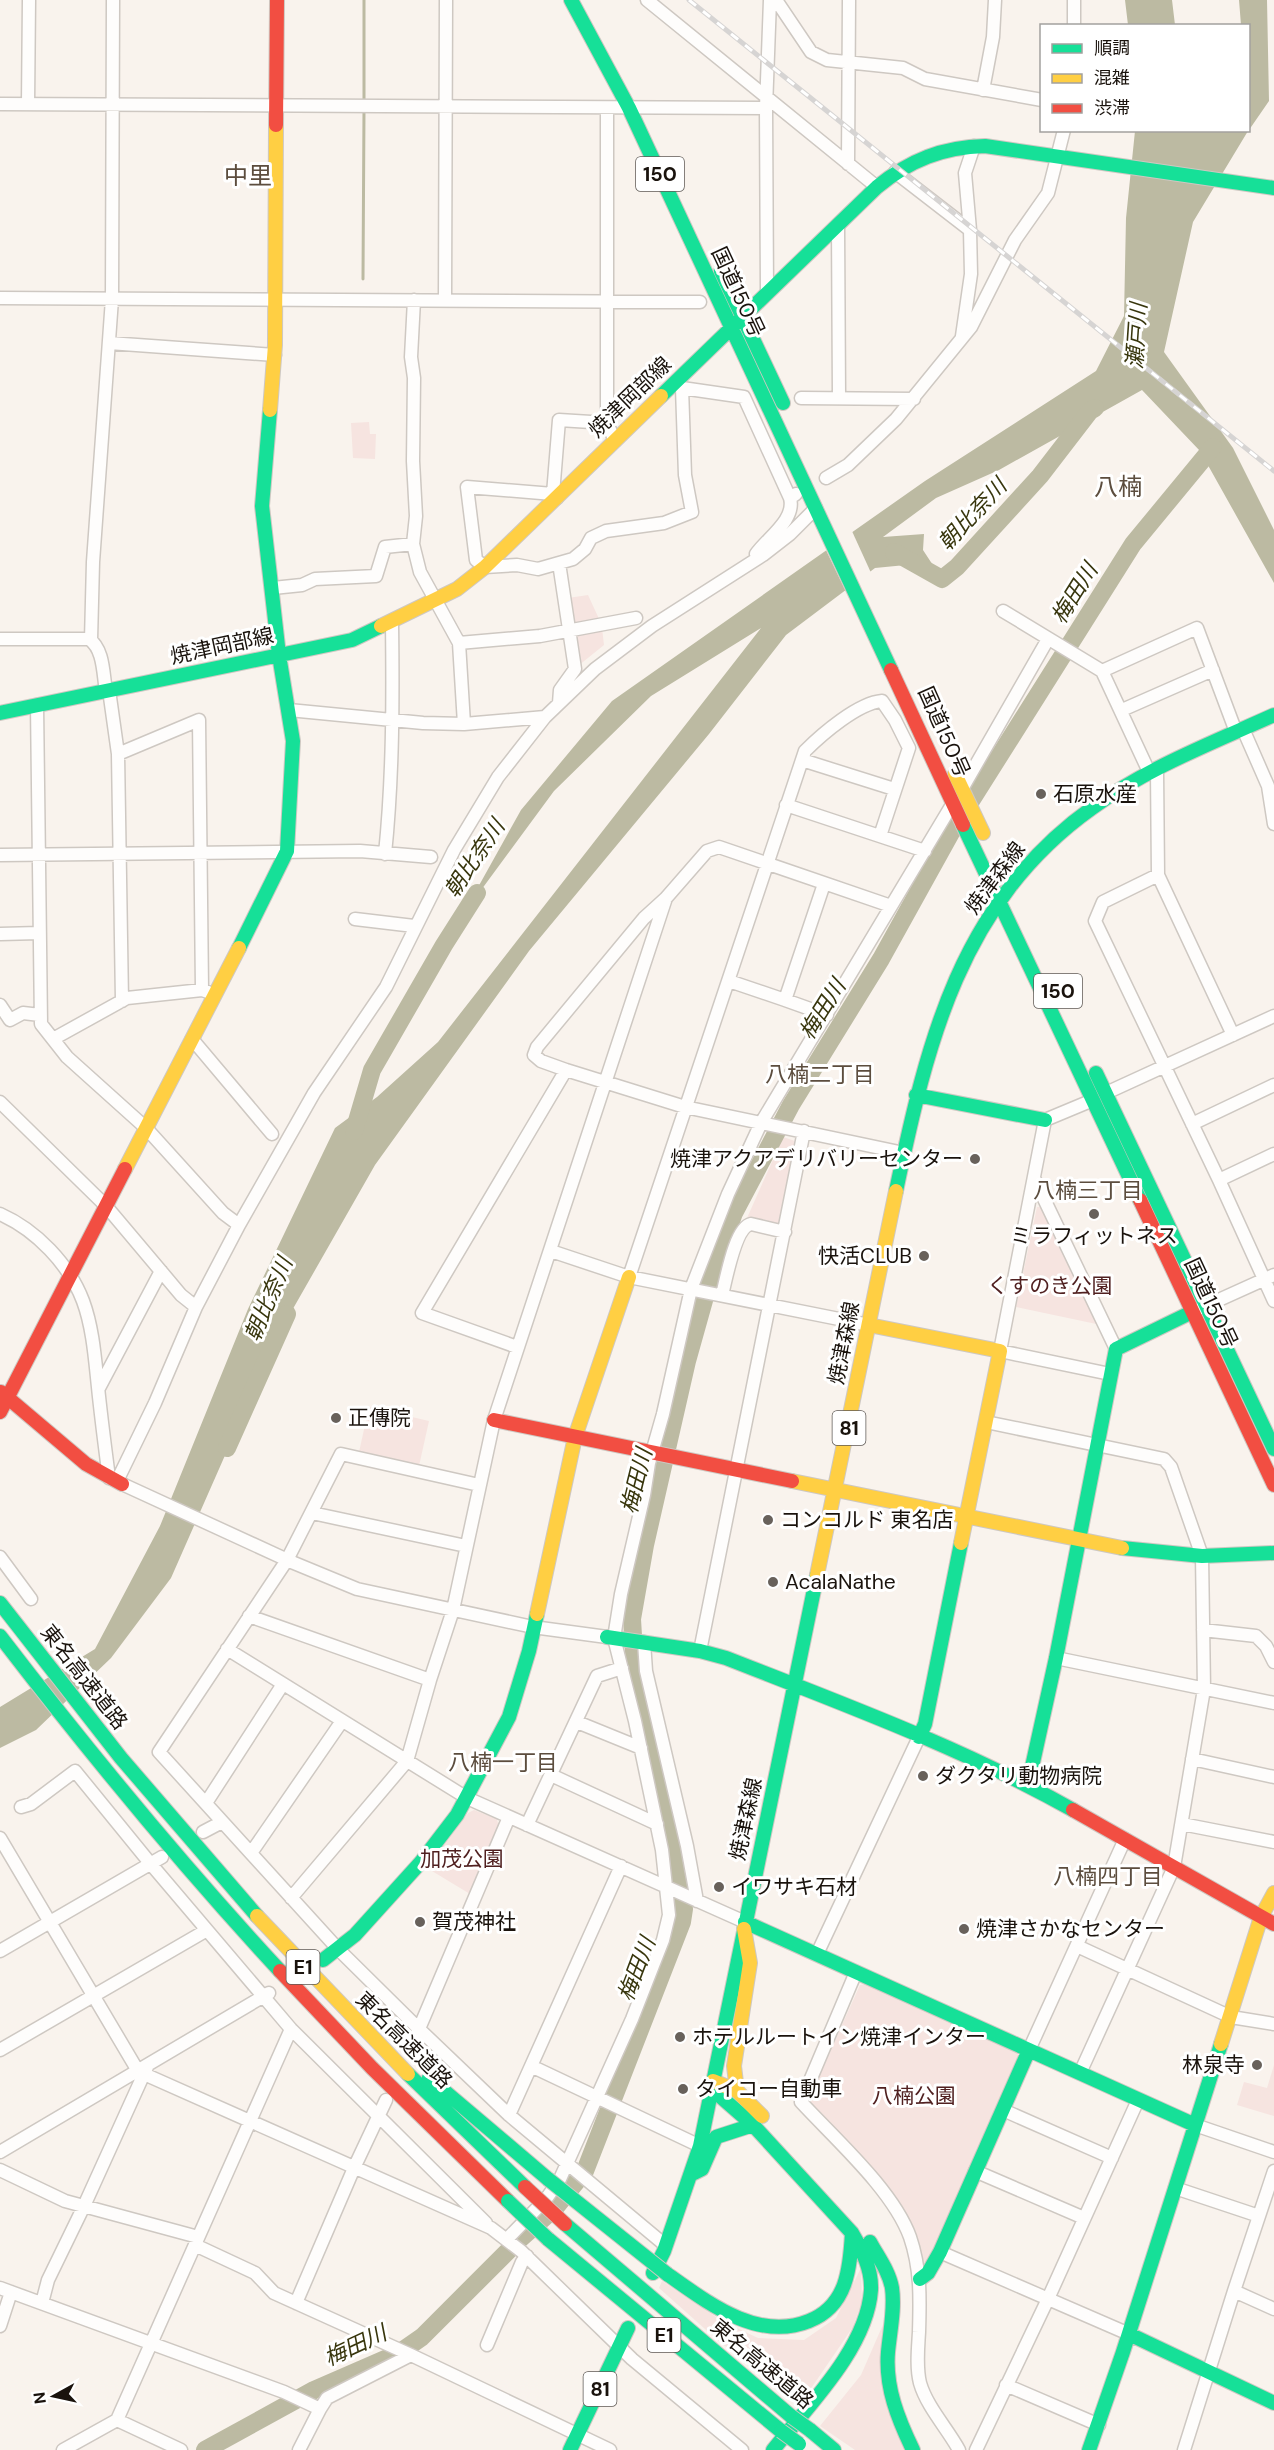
<svg xmlns="http://www.w3.org/2000/svg" width="1274" height="2450" viewBox="0 0 1274 2450" font-family="'DM Sans','Noto Sans JP',sans-serif">
<style>
.green{fill:#f6e4e0}
.water{fill:#bcbaa2}
.pier{fill:#f9f3ed}
.lines{fill:none;stroke-linecap:round;stroke-linejoin:round}
.stream{stroke:#bcbaa2;stroke-width:3}
.river{stroke:#bcbaa2;stroke-width:18}
.street-casing{stroke:#cec8c2;stroke-width:15}
.fast-casing{stroke:#cec8c2;stroke-width:16}
.slow-casing{stroke:#cec8c2;stroke-width:16}
.jam-casing{stroke:#cec8c2;stroke-width:16}
.street{stroke:#fefdfc;stroke-width:12}
.fast{stroke:#16e098;stroke-width:14}
.slow{stroke:#ffcf43;stroke-width:14}
.jam{stroke:#f24e42;stroke-width:14}
.rail-casing{stroke:#d6d4d3;stroke-width:5}
.rail{stroke:#fff;stroke-width:3;stroke-dasharray:9;stroke-linecap:butt}
.fast-bridge-casing{stroke:#cec8c2;stroke-width:16;stroke-linecap:butt}
.jam-bridge-casing{stroke:#cec8c2;stroke-width:16;stroke-linecap:butt}
.fast-bridge{stroke:#16e098;stroke-width:14}
.jam-bridge{stroke:#f24e42;stroke-width:14}
.poi-dot{fill:#68615b;stroke:#fff;stroke-width:2}
.labels{text-anchor:middle;stroke-width:6;stroke-linejoin:round;paint-order:stroke}
.shield{fill:#fff;stroke:#5f5a56;stroke-width:1.5}
.shield-label{font-size:20px;font-weight:bold;fill:#1a130d}
.street-label{font-size:21px;fill:#1a130d;stroke:#fff}
.poi-label{font-size:21px;fill:#1a130d;stroke:#fff;text-anchor:start}
.park-label{font-size:21px;fill:#502020;stroke:#fff}
.water-label{font-size:22px;font-style:italic;fill:#38360d;stroke:#fff}
.neighbourhood-label{font-size:22px;fill:#5c4d3e;stroke:#fff}
.quarter-label{font-size:24px;fill:#5c4d3e;stroke:#fff}
</style>
<rect width="100%" height="100%" fill="#f9f3ed"/>
<path class="green" d="M369,422L370,434H376L375,459L353,458L351,423Z
M588,595L600,621L573,627L568,598Z
M602,628L604,645L578,666L573,633Z
M783,1137L798,1142L781,1223L776,1224L747,1218Z
M1037,1207H1045L1101,1325L1016,1307Z
M369,1407L429,1421L419,1466L359,1452Z
M474,1810L497,1819L499,1828L470,1894L427,1868L468,1813Z
M866,1984L1019,2053L929,2261L923,2263C909,2196 853,2151 809,2103V2098L860,1985Z
M1274,2065V2116L1237,2105L1244,2082L1267,2088Z
M861,2268L862,2301L853,2327L799,2406L714,2337L659,2288L662,2281L722,2321L758,2338L804,2340L836,2318Z
M888,2313L906,2450H855L820,2426L861,2375Z"/>
<path class="water" d="M1125,0H1172L1175,25H1128Z
M1239,0H1267L1269,101L1249,130L1248,26L1241,25Z
M1135,131H1248L1193,222L1164,352L1233,448L1274,530V583L1200,451L1142,390L999,470L936,498L883,537L924,534L923,550L942,579L916,564L875,568L786,635L709,734L529,951L375,1165L278,1335L171,1578L111,1658L36,1730L0,1748V1707L95,1649L160,1526L248,1309L335,1128L377,1097L438,1042L761,628L651,696L554,791L462,916L521,810L612,701L925,481L1096,371L1124,316L1126,218Z"/>
<path class="pier" d="M851,529L872,575L847,594L825,548Z"/>
<g class="lines">
<path class="stream" d="M364,103V0
M363,279L364,110"/>
<path class="river" d="M894,552L942,579L957,567L1040,476L1090,411L1095,408
M354,1131L372,1070L444,945L477,893
M227,1448L287,1314
M205,2450L314,2390L399,2353L422,2337L520,2239L555,2208L585,2171L682,1922L684,1909L678,1861L635,1669L632,1619L645,1545L687,1361L710,1279L734,1213L791,1105L881,959L952,831L1133,544L1213,447"/>
<g class="street-casing">
<path id="street" d="M647,0L877,187
M776,0L811,52L827,60L903,68L925,79L1042,100
M1074,0V26
M983,90L993,37L995,0
M0,104L766,108
M28,104L29,0
M607,108V423L615,441
M848,164L849,0
M895,172L970,230L965,173L974,146
M838,225L839,397
M767,294L766,108L770,0
M0,298L700,302
M414,300L411,357L414,378L413,461L416,516L413,544L420,572L459,643L464,724
M445,300L446,0
M962,336L971,274L970,230
M109,343L275,355
M682,388L744,397L790,498
M801,398L914,399
M826,478L848,465L896,419L971,327L1015,240L1048,193L1064,130
M553,494L467,487L476,560L485,567L517,565L538,569L573,559L585,549L591,538L606,531L664,523L692,512L685,475L682,388L676,382
M557,498L553,494L559,420L607,423
M756,554C767,538 796,520 790,498L796,494
M559,563L575,669L560,690L559,703
M273,588L302,585L315,579L376,576L385,547L413,544
M1003,611L1102,671L1150,774
M0,639H89C104,649 103,674 106,691
M91,640L93,562L112,299L113,0
M459,643L540,636L636,618
M1102,671L1197,628L1236,732
M109,690L118,754L122,1001
M37,705L41,1024L67,1057L146,1128L223,1213L239,1225
M289,710L423,723L464,724L545,717
M1122,710L1213,670
M1243,729L1268,786L1274,824
M118,754L199,720L202,990
M802,760L894,789
M1157,771L1158,875L1233,1035
M962,789L1048,639
M786,805L925,851
M385,854C393,776 393,700 392,622
M0,855L360,851L431,857
M1158,875L1103,902L1095,921L1219,1180L1274,1301
M891,906L719,847L707,851L666,898L644,918L537,1047L534,1055L541,1061L566,1070L685,1107L904,1153
M355,919L414,926
M0,934L39,933
M729,981L785,1000L824,884
M785,1000L827,1015
M0,1005L10,1020L23,1013L40,1015
M53,1039L127,998L202,990L208,992
M192,1039L272,1134
M1106,1093L1274,1016
M1093,1100L1045,1120L1000,1351L1110,1374
M0,1102L106,1206L181,1295L196,1307
M1192,1124L1274,1085
M1034,1178L1116,1349
M1219,1180L1274,1154
M0,1214C36,1230 69,1264 83,1301C93,1328 95,1359 98,1387C101,1417 105,1447 109,1478
M551,1251L629,1277L869,1325
M629,1277L805,751C822,734 858,703 882,701L895,720L909,748L880,836
M722,1295C726,1280 735,1227 751,1224L785,1232
M1201,1308L1274,1275
M517,1347L422,1313L566,1070
M99,1388L161,1271
M986,1422L1164,1459L1171,1467L1202,1556L1204,1689L1174,1867L1080,2073
M117,1481L155,1403L196,1307L239,1225L314,1093L386,987L454,850L498,777L545,717L595,669L652,626L763,555L790,534L816,508
M122,1484L294,1563L357,1589L533,1627L607,1637
M479,1485L341,1454L287,1560L159,1752L338,1949L419,2029L509,2115L665,2245
M312,1513L466,1546
M0,1557L31,1599
M249,1616L430,1680
M1203,1630L1256,1636L1266,1646L1274,1662
M644,1642L646,1671L687,1846L697,1901
M227,1649L467,1798L745,1922
M700,1651L804,1131
M1056,1658L1274,1703
M577,1722L641,1748
M1192,1759L1274,1777
M551,1775L657,1824
M206,1803L283,1684
M21,1807L31,1804L75,1771L150,1863L291,2029L486,2223
M1182,1824L1274,1842
M527,1825L597,1676L622,1668
M203,1832L222,1822
M0,1838L138,2071
M251,1853L342,1721
M291,1898L407,1761L430,1680L453,1610L494,1420L666,898
M1077,1946L1231,2017L1274,2024
M0,1951L162,1857
M817,1954L919,1737
M856,1972L801,2102C835,2139 893,2190 910,2237C921,2269 920,2299 919,2332C918,2349 916,2367 920,2383C927,2407 947,2428 959,2450
M0,2050L207,1930
M410,2050L509,1817
M1029,2050L1125,1839
M531,2066L700,2146
M144,2074L491,2228L521,2251L632,2359L742,2450
M1003,2110L1112,2158
M509,2115L621,1866
M1195,2125L1274,2152
M0,2152L269,1993
M0,2170L65,2201L198,2237
M975,2171L1084,2218
M1175,2188L1259,2216
M507,2239L546,2199L560,2179L632,2019L663,1940L669,1915L662,1850L635,1721L614,1638L621,1594L644,1495L649,1463L663,1414L691,1289L728,1194L761,1123L953,803
M195,2245L255,2273L274,2293L411,2355L610,2450
M940,2252L1129,2334
M0,2288L284,2392L320,2409L299,2450
M1234,2291L1274,2309
M42,2303L48,2280L84,2206L147,2067
M296,2303L354,2168L386,2100
M0,2326L11,2292
M487,2345L522,2262L527,2256
M1006,2385L1099,2425
M320,2409L327,2398L411,2355
M117,2420L291,2029
M63,2450L117,2420L181,2450
M976,2450L1047,2301L1138,2100
M1184,2450L1234,2291L1274,2171"/>
</g>
<g class="fast-casing">
<path id="fast" d="M571,0L629,108L891,670
M721,271L783,403
M661,396L877,187C910,160 943,147 985,146L1274,188
M0,713L352,640L381,626
M963,825L1140,1200
M239,948L287,851L293,741L279,655L262,506L270,410
M1096,1073L1274,1449
M916,1095L1045,1120
M896,1191C927,1043 960,902 1092,808C1147,768 1212,743 1274,715
M1122,1548L1202,1556L1274,1553
M0,1603L121,1758L257,1916
M0,1636C89,1752 181,1864 280,1971
M607,1637L700,1651L726,1658C843,1704 963,1748 1073,1810
M919,1737L925,1724L961,1543
M1028,1785L1056,1658L1116,1349L1192,1312
M745,1922L1195,2125
M323,1960L355,1935L421,1862L457,1815L509,1717L529,1651L537,1614
M408,2074L525,2187
M429,2078L548,2179
M713,2081L721,2097L753,2125L852,2233C862,2250 872,2269 871,2290C867,2348 808,2406 773,2450
M690,2175L702,2169L716,2137L753,2125
M565,2224L792,2417
M548,2239L781,2431
M870,2242C878,2257 889,2271 892,2288C895,2309 890,2331 888,2352C885,2387 898,2419 913,2450
M653,2273L664,2251L700,2146L817,1575
M667,2274C707,2302 757,2342 809,2321C847,2306 850,2269 852,2233
M920,2279L928,2273L940,2252L1029,2050
M1129,2334L1274,2403
M810,2430L834,2450
M570,2450L628,2328
M1089,2450L1123,2352L1221,2044"/>
</g>
<g class="slow-casing">
<path id="slow" d="M270,410L275,345L276,125
M381,626L457,589L485,567L661,396
M955,774L983,833
M125,1169L239,948
M869,1325L1000,1351L961,1543
M792,1481L1122,1548
M817,1575L896,1191
M537,1614L575,1437L629,1277
M257,1916L408,2074
M1221,2044L1261,1917L1274,1893
M713,2081L737,2091L762,2116
M737,2091L734,2066L750,1963L744,1929"/>
</g>
<g class="jam-casing">
<path id="jam" d="M276,125L277,0
M891,670L963,825
M1140,1200L1274,1485
M1,1392L86,1464L122,1484
M0,1412L125,1169
M494,1420L792,1481
M1073,1810L1274,1924
M280,1971L372,2068L508,2201"/>
</g>
<use href="#street" class="street"/>
<use href="#fast" class="fast"/>
<use href="#slow" class="slow"/>
<use href="#jam" class="jam"/>
<g class="rail-casing">
<path id="rail" d="M689,0L1274,471"/>
</g>
<use href="#rail" class="rail"/>
<g class="fast-bridge-casing">
<path id="fast-bridge" d="M548,2179L667,2274
M508,2201L548,2239
M792,2417L810,2430
M781,2431L799,2444"/>
</g>
<g class="jam-bridge-casing">
<path id="jam-bridge" d="M525,2187L565,2224"/>
</g>
<use href="#fast-bridge" class="fast-bridge"/>
<use href="#jam-bridge" class="jam-bridge"/>
</g>
<g class="poi-dot">
<circle cx="1041" cy="794" r="6"/>
<circle cx="975" cy="1159" r="6"/>
<circle cx="1094" cy="1214" r="6"/>
<circle cx="924" cy="1256" r="6"/>
<circle cx="336" cy="1418" r="6"/>
<circle cx="768" cy="1520" r="6"/>
<circle cx="773" cy="1582" r="6"/>
<circle cx="923" cy="1776" r="6"/>
<circle cx="719" cy="1887" r="6"/>
<circle cx="420" cy="1922" r="6"/>
<circle cx="964" cy="1929" r="6"/>
<circle cx="680" cy="2037" r="6"/>
<circle cx="1257" cy="2065" r="6"/>
<circle cx="683" cy="2089" r="6"/>
</g>
<g class="labels">
<g class="shield">
<rect x="636" y="157" width="48" height="34" rx="4.5"/>
<rect x="1034" y="974" width="48" height="34" rx="4.5"/>
<rect x="832.5" y="1411" width="33" height="34" rx="4.5"/>
<rect x="286.5" y="1950" width="33" height="34" rx="4.5"/>
<rect x="647.5" y="2318" width="33" height="34" rx="4.5"/>
<rect x="583.5" y="2372" width="33" height="34" rx="4.5"/>
</g>
<g class="shield-label">
<text x="660" y="181">150</text>
<text x="1058" y="998">150</text>
<text x="849" y="1435">81</text>
<text x="303" y="1974">E1</text>
<text x="664" y="2342">E1</text>
<text x="600" y="2396">81</text>
</g>
<g class="street-label">
<text transform="translate(738 292) rotate(65)" y="7">国道150号</text>
<text transform="translate(630 397) rotate(-44)" y="7">焼津岡部線</text>
<text transform="translate(222 646) rotate(-12)" y="7">焼津岡部線</text>
<text transform="translate(944 732) rotate(66)" y="7">国道150号</text>
<text transform="translate(995 878) rotate(-53)" y="7">焼津森線</text>
<text transform="translate(1211 1303) rotate(65)" y="7">国道150号</text>
<text transform="translate(844 1343) rotate(-79)" y="7">焼津森線</text>
<text transform="translate(84 1677) rotate(52)" y="7">東名高速道路</text>
<text transform="translate(746 1819) rotate(-78)" y="7">焼津森線</text>
<text transform="translate(404 2040) rotate(45)" y="7">東名高速道路</text>
<text transform="translate(762 2364) rotate(40)" y="7">東名高速道路</text>
</g>
<g class="poi-label">
<text x="1053" y="801">石原水産</text>
<text x="963" y="1166" text-anchor="end">焼津アクアデリバリーセンター</text>
<text x="1094" y="1243" text-anchor="middle">ミラフィットネス</text>
<text x="912" y="1263" text-anchor="end">快活CLUB</text>
<text x="348" y="1425">正傳院</text>
<text x="780" y="1527">コンコルド 東名店</text>
<text x="785" y="1589">AcalaNathe</text>
<text x="935" y="1783">ダクタリ動物病院</text>
<text x="731" y="1894">イワサキ石材</text>
<text x="432" y="1929">賀茂神社</text>
<text x="976" y="1936">焼津さかなセンター</text>
<text x="692" y="2044">ホテルルートイン焼津インター</text>
<text x="1245" y="2072" text-anchor="end">林泉寺</text>
<text x="695" y="2096">タイコー自動車</text>
</g>
<g class="park-label">
<text x="1050" y="1293">くすのき公園</text>
<text x="462" y="1866">加茂公園</text>
<text x="914" y="2103">八楠公園</text>
</g>
<g class="water-label">
<text transform="translate(1136 336) rotate(-86)" y="8">瀬戸川</text>
<text transform="translate(972 514) rotate(-47)" y="8">朝比奈川</text>
<text transform="translate(1074 593) rotate(-58)" y="8">梅田川</text>
<text transform="translate(474 858) rotate(-56)" y="8">朝比奈川</text>
<text transform="translate(822 1009) rotate(-58)" y="8">梅田川</text>
<text transform="translate(268 1299) rotate(-67)" y="8">朝比奈川</text>
<text transform="translate(636 1481) rotate(-76)" y="8">梅田川</text>
<text transform="translate(636 1969) rotate(-69)" y="8">梅田川</text>
<text transform="translate(355 2345) rotate(-25)" y="8">梅田川</text>
</g>
<g class="neighbourhood-label">
<text x="820" y="1082">八楠二丁目</text>
<text x="1088" y="1198">八楠三丁目</text>
<text x="503" y="1770">八楠一丁目</text>
<text x="1108" y="1884">八楠四丁目</text>
</g>
<g class="quarter-label">
<text x="248" y="184">中里</text>
<text x="1118" y="495">八楠</text>
</g>
</g>
<rect x="1040" y="24" width="210" height="108" fill="#ffffff" stroke="#a3a19e" stroke-width="1.5"/>
<rect x="1052" y="44" width="30" height="9" fill="#16e098" stroke="#a3a19e" stroke-width="1.5"/>
<text x="1094" y="54" font-size="18" fill="#1a130d">順調</text>
<rect x="1052" y="74" width="30" height="9" fill="#ffcf43" stroke="#a3a19e" stroke-width="1.5"/>
<text x="1094" y="84" font-size="18" fill="#1a130d">混雑</text>
<rect x="1052" y="104" width="30" height="9" fill="#f24e42" stroke="#a3a19e" stroke-width="1.5"/>
<text x="1094" y="114" font-size="18" fill="#1a130d">渋滞</text>
<g transform="translate(54 2396) rotate(262)" stroke="#ffffff" stroke-width="4.5" paint-order="stroke">
<path d="M0-4.5L10 22L0 15L-10 22Z" fill="#1a130d"/>
<text y="-9" font-size="16" font-weight="bold" text-anchor="middle" fill="#1a130d">N</text>
</g>
</svg>
